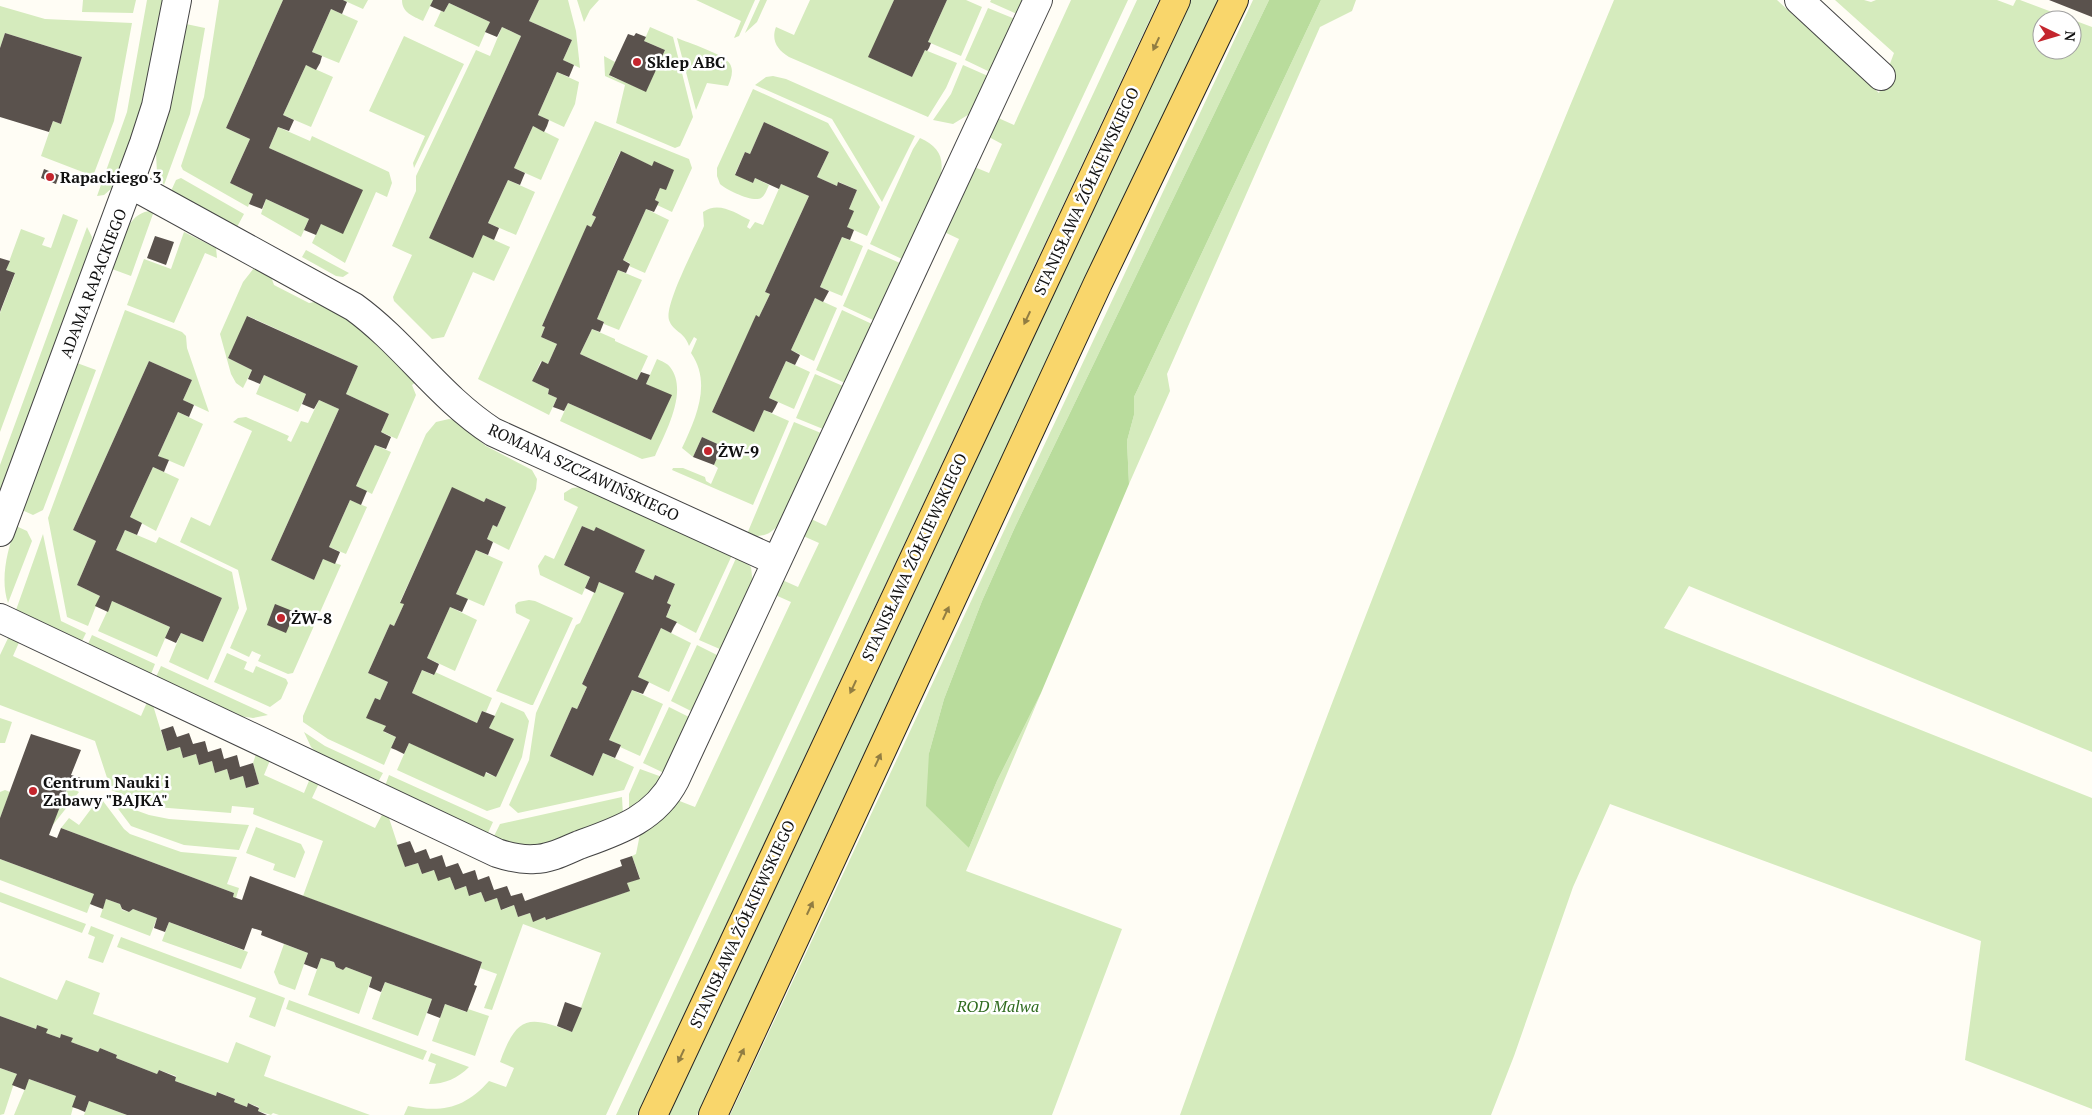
<svg xmlns="http://www.w3.org/2000/svg" width="2092" height="1115" viewBox="0 0 2092 1115" font-family="'PT Serif',serif">
<style>
.green{fill:#d5ebbd;fill-rule:evenodd}
.forest{fill:#b9dc9c}
.building{fill:#5a524d}
.lines{fill:none;stroke-linecap:round;stroke-linejoin:round}
.minor-casing{stroke:#444;stroke-width:30}
.major-casing{stroke:#222;stroke-width:30}
.minor{stroke:#fff;stroke-width:28}
.major{stroke:#f9d66b;stroke-width:28}
.oneway{fill:#917d42}
.poi-dot{fill:#c4262e;stroke:#fff;stroke-width:2}
.labels{text-anchor:middle;stroke-width:5;stroke-linejoin:round;paint-order:stroke}
.poi-label{font-size:16px;font-weight:bold;fill:#111;stroke:#fff;text-anchor:start}
.street-label{font-size:16px;fill:#111;stroke:#fff}
.park-label{font-size:16px;font-style:italic;fill:#2f6b1f;stroke:#fff}
</style>
<rect width="100%" height="100%" fill="#fffdf5"/>
<path class="green" d="M83,0H136L133,13L82,12Z
M147,0H163L139,116L112,188L104,195L97,196L127,112Z
M219,0H283L226,128L250,139L230,183L253,194L248,207L183,170L181,166L204,97Z
M343,0H368L363,9Z
M402,0H433L423,21C413,16 402,13 402,0Z
M539,0H568L576,31L580,68L563,60L572,40L529,21Z
M577,0H599L590,10L584,22Z
M696,0H755L739,36L734,38L741,21Z
M760,0H767L757,22L745,33Z
M810,0H894L869,57L912,77L925,50L957,63L946,88L928,117L789,57C777,50 771,40 776,27L794,35Z
M947,0H966L982,7L961,56L928,42Z
M991,0H1024L1017,14L990,2Z
M1071,0H1128L606,1115H404L408,1106C442,1113 465,1108 489,1081L506,1087L514,1068L500,1062C517,1015 528,1015 572,1032L601,953L523,924L492,1010L484,1008L497,974L480,968L482,962L303,896L323,841L253,814L254,808L232,806L231,813L156,807L111,790L95,741L0,705V655L9,636L21,638L13,656L141,716L148,700L152,702L167,751L180,747L183,758L196,754L199,765L212,761L215,773L227,769L230,780L243,776L246,788L259,784L253,763L257,751L271,758L264,775L304,793L311,776L320,781L312,798L375,828L384,811L387,812L405,867L418,863L422,874L434,870L450,877L455,890L466,886L470,896L481,892L485,902L497,898L502,910L514,905L518,917L530,913L533,921L545,917L546,920L629,891L627,883L640,878L632,856L636,854L640,834L677,800L695,807L791,602L773,594L780,579L798,587L819,543L801,535L809,518L826,526L959,239L942,231L972,166L989,173L1002,144L987,136L996,117L1014,125Z
M1137,0H1159L637,1115H616Z
M1191,0H1219L1124,198L697,1115H669Z
M1253,0H1269L1015,527L982,601L944,699L929,753L969,848L997,781L1041,693L966,871L1122,929L1052,1115H730Z
M1321,0H1356L1352,11L1320,27L1167,374L1170,391L1129,484L1127,441L1134,415V397Z
M1614,0H1777L1879,93L1894,53L1835,0H1864L1871,2L1876,0H1997L2013,6L2016,0H2020L2092,27V752L1689,586L1664,628L2092,798V1109L1965,1060L1981,941L1610,804L1573,887L1514,1056L1491,1115H1180C1314,739 1460,368 1614,0ZM2042,20H2072V50H2042Z
M449,3L490,22L479,47L434,26L441,11L444,12Z
M0,6L45,19L132,23L114,121L93,176L41,156L53,121L61,124L82,57L5,33L0,48Z
M988,8L1015,19L990,72L965,60Z
M331,9L358,21L339,63L312,52Z
M186,24L205,28L190,114L164,185L157,173L156,153L174,86Z
M502,27L521,36L429,238L483,235L510,247L494,281L473,272L444,337L432,339L394,301L393,297L412,255L392,246L416,191V176L476,50L490,56Z
M650,27L673,37L693,117L680,146L675,148L616,123L625,85L605,76L604,56L615,62L610,76L646,91L665,50L644,41Z
M404,36L464,64L414,168L413,163L425,136L369,111Z
M677,38C689,43 724,54 730,64C734,71 731,79 728,86L707,83L696,110Z
M306,65L333,77L311,127L283,115Z
M963,65L988,76L971,113L953,124L933,120L951,94Z
M557,72L579,82L575,104L564,127L538,115Z
M773,76L786,79L915,136L882,202L832,119L755,85L766,77Z
M753,89L828,123L880,207L867,236L847,227L849,209L857,190L839,182L837,186L817,177L829,152L764,122L750,154L745,152L735,174L753,183L755,178L769,185C767,189 765,196 761,198C754,203 726,190 720,184L717,176V168Z
M595,121L689,159L692,168L672,212L657,205L659,202L655,200L660,188L652,166L620,152L592,215L596,217L591,227L587,226L542,326L545,327L541,337L557,344L548,364L541,361L532,381L549,389L548,394L557,398L549,415L478,379Z
M533,126L559,139L541,180L514,168Z
M278,127L310,141L312,136L389,172L392,183L387,197L376,192L345,263L312,243L321,224L362,190L269,148Z
M920,138C937,146 944,155 941,174L902,259L870,244L913,149Z
M181,178L244,214L237,227L171,191L176,180Z
M508,180L535,192L516,235L488,223Z
M781,184L809,196L765,292L770,294L759,317L756,316L712,412L754,431L764,410L789,421L753,505L672,470L673,468H683L705,477L706,481L711,484L718,468L714,465L722,446L702,437L693,457L682,448C696,418 712,383 691,353L697,339L694,337L689,346C684,331 673,332 669,320C664,305 697,243 704,226L703,212C719,201 735,213 750,220L747,227L750,229L755,222L763,225Z
M266,199L309,219L301,237L261,214Z
M646,209L669,220L645,273L629,266L630,263L623,260Z
M154,211L131,276L112,269C120,248 126,209 154,211Z
M63,214L78,220L0,432V313L15,274L6,270L21,229L45,238L42,245L51,248Z
M87,227L92,237L90,250L0,496V465Z
M184,232L216,248L217,258L205,253L174,323L127,305L144,259L171,269Z
M842,237L863,246L842,296L820,287Z
M868,249L900,263L873,320L843,306Z
M306,250L349,273L343,277L336,276L302,257Z
M254,268L270,274L274,285L309,303L320,301L367,333L416,382L412,385L416,395L397,439L381,432L389,414L346,394L358,366L248,316L228,358L252,370L243,388L236,383L231,374L220,334L243,282Z
M618,270L642,280L619,330L604,324V322L597,319Z
M815,298L837,308L814,361L791,350Z
M125,310L182,332L186,336L187,348L209,412L183,400L192,380L149,361L73,530L96,541L77,585L100,596L88,626L67,617L48,518Z
M842,310L872,324L845,383L816,370Z
M592,329L615,339V341L648,356L637,380L580,354Z
M657,359C661,361 667,363 670,367C689,391 665,433 655,456L642,459L560,421L568,403L651,440L671,396L646,384Z
M786,361L810,372L794,409L769,398Z
M77,363L96,370L43,510L33,515L22,510Z
M815,374L843,386L823,429L796,418Z
M264,375L306,394L298,412L256,394Z
M319,400L339,409L271,560L314,580L323,559L341,565L293,673L288,674L258,661L261,655L252,651L249,657L230,648L247,609L238,570L180,542L191,517L210,526L252,431L233,422L238,418L246,417L289,436L287,440L291,442L301,421L308,423Z
M178,412L203,424L184,467L158,456Z
M449,419L455,420L486,446L532,470L537,479L536,489L509,550L487,539L493,525L497,527L506,507L486,498L484,502L452,488L400,602L404,604L394,626L390,624L368,673L388,682L380,700L375,698L367,718L386,726L384,732L396,737L384,765L328,739L303,722V716L426,434L436,422Z
M794,422L821,433L778,525C769,536 760,538 747,534Z
M375,445L391,452L372,494L356,486Z
M153,467L179,479L156,531L130,517Z
M581,487L733,553L696,633L666,617L671,606L667,603L675,584L655,575L653,580L635,572L645,550L596,528L594,531L582,526L564,565L590,577L582,595L540,575L538,566L545,555L554,559L578,507L564,500V493L572,488Z
M350,500L367,507L346,554L329,547Z
M16,526L27,531L32,541L8,603C0,579 7,551 16,526Z
M125,530L156,543L159,537L232,572L239,608L208,680L169,662L181,633L203,642L222,598L116,550Z
M43,534L61,621L86,633L82,641L16,610Z
M476,550L503,562L484,606L456,594Z
M737,556L751,567L753,585L722,650L699,640Z
M599,582L624,593L582,684L587,687L577,709L572,707L550,756L593,776L603,753L634,767L624,790L518,813L509,805L529,760L536,713L576,625L580,623Z
M529,600L535,601L573,618L533,705H531L496,691L530,620L516,613L515,605L518,602Z
M112,601L170,627L157,657L98,631Z
M450,607L477,620L455,671L427,658Z
M661,628L691,643L669,692L638,677Z
M92,635L155,664L151,674L88,644Z
M697,645L719,656L693,712L671,701Z
M227,653L247,662L244,669L253,673L256,666L286,679L288,683L281,699L270,707L214,682Z
M161,666L268,715L253,718L239,716L156,677Z
M422,670L433,675L435,672L492,698L486,712L482,711L477,723L412,693Z
M632,690L663,704L640,756L620,747L621,745L609,740Z
M501,702L524,712L529,721L522,757L500,807L487,811L397,770L409,743L496,777L513,739L489,728Z
M669,707L691,718L664,773L643,763Z
M0,718L12,722L5,743H0Z
M304,732L325,746L383,773L378,782L317,753L311,747Z
M640,769L662,777L656,791L629,813V794Z
M389,775L493,822L487,835L385,786Z
M68,786L79,792L52,826Z
M5,790L10,792L0,818V792Z
M100,797L124,829L130,834L181,852L237,857L227,884L239,888L236,898L233,897L234,893L61,828L69,818L79,825Z
M622,797L623,815L541,845L524,847L493,838L500,824Z
M113,802L149,815L169,819L249,825L239,850L184,845L131,826Z
M256,827L301,844L305,852L295,878L273,870L275,864L246,853Z
M0,859L94,894L87,913L0,880Z
M0,892L86,924L82,933L0,902Z
M106,899L120,904L122,910L129,912L133,909L157,918L150,936L100,917Z
M169,922L248,952L241,969L162,941Z
M91,926L114,935L103,963L88,958L95,937L88,934Z
M121,937L285,998L275,1027L249,1017L256,998L117,947Z
M284,944L308,953L295,990L279,984L274,972Z
M321,958L334,962L336,967L343,970L346,967L372,977L359,1014L308,995Z
M0,977L57,1000L66,980L100,993L93,1014L228,1063L236,1042L271,1056L264,1076L370,1115H279L273,1113L271,1115L258,1111L259,1107L248,1103L247,1107L234,1102L235,1099L218,1092L216,1096L175,1081L176,1076L159,1070L157,1074L116,1058L117,1055L100,1048L98,1052L71,1042L61,1034L60,1038L46,1033L37,1025L36,1029L0,1016Z
M385,982L432,999L418,1036L372,1019Z
M289,1000L427,1051L423,1060L286,1009Z
M445,1004L466,1012L468,1009L489,1016L475,1056L432,1041Z
M431,1053L469,1067C458,1078 445,1084 429,1084L436,1064L428,1061Z
M0,1068L17,1074L4,1114L0,1115Z
M29,1079L76,1096L71,1115H14Z
M89,1101L127,1115H84Z"/>
<path class="forest" d="M1269,0H1321L1134,397V415L1127,441L1129,484L1041,693L997,781L969,848L926,806L929,753L944,699L982,601L1015,527Z"/>
<path class="building" d="M283,0H343L347,2L342,14L331,9L312,52L322,56L320,63L316,70L306,65L283,115L294,120L289,131L278,127L269,148L363,190L343,234L321,224L316,235L304,230L309,219L266,199L262,209L254,206L249,204L253,194L230,183L250,139L226,128Z
M433,0H539L529,21L572,40L563,60L574,65L572,70L569,77L557,72L538,115L549,120L547,126L544,132L533,126L514,168L525,173L520,185L508,180L488,223L499,228L494,240L483,235L473,258L429,238L521,36L502,27L497,37L485,32L490,22L449,3L444,12L430,6Z
M894,0H947L928,42L931,43L929,48L927,51L925,50L912,77L868,57Z
M2049,0H2092V17Z
M5,33L82,57L61,124L53,121L49,132L0,117V48Z
M636,33L646,37L644,41L665,50L646,92L609,75L628,34L634,36Z
M764,122L829,152L817,177L837,186L838,182L857,190L849,209L854,211L847,227L854,230L850,240L842,237L820,287L829,291L823,302L815,298L791,350L800,355L795,365L786,361L769,398L778,402L775,408L772,413L764,410L754,432L712,412L756,315L759,317L770,294L765,292L809,196L781,184L779,189L755,178L753,183L735,175L745,152L750,154Z
M621,151L652,166L654,161L674,170L666,190L660,188L655,200L659,202L654,212L646,209L623,260L630,264L626,273L618,270L597,319L604,322L600,332L592,329L580,354L637,380L641,372L650,375L646,384L672,395L651,440L568,403L564,411L553,407L557,398L548,394L549,389L532,381L542,361L548,364L557,344L541,337L545,327L542,326L587,225L591,227L596,217L592,215Z
M44,169L59,175L56,184L41,178Z
M155,236L174,242L166,265L147,258Z
M0,258L10,261L6,270L15,273L0,312Z
M247,316L358,366L346,394L389,414L381,432L391,437L386,449L375,445L356,486L367,491L361,505L350,500L329,547L340,552L335,564L323,559L314,580L271,560L339,409L319,400L314,409L309,407L302,404L306,394L264,375L260,384L248,379L252,370L228,358Z
M149,361L192,380L183,400L194,405L189,417L178,412L158,456L169,460L166,467L164,472L153,467L130,517L142,523L137,535L125,530L116,550L222,598L203,642L181,633L176,643L165,638L170,627L112,601L108,612L95,606L100,596L77,585L96,541L73,530Z
M702,437L722,446L714,465L693,457Z
M452,487L484,502L486,498L506,507L497,527L493,525L487,539L493,542L488,555L476,550L456,594L468,599L462,612L450,607L427,658L439,664L437,669L434,675L422,670L412,693L477,723L482,711L495,716L489,728L514,739L496,777L486,772L484,777L409,743L404,754L396,750L391,748L396,737L383,731L386,726L366,718L375,698L380,700L388,682L368,673L390,624L394,626L404,604L400,603Z
M582,526L594,531L596,527L645,550L635,572L653,580L655,575L675,584L667,603L671,605L666,617L677,622L674,627L671,633L661,628L638,677L649,682L643,694L632,690L609,740L621,745L615,758L603,753L593,776L550,756L572,707L577,709L587,687L582,684L624,593L599,582L595,593L585,588L590,577L564,565Z
M275,604L295,612L286,633L267,625Z
M173,726L177,737L189,733L193,744L205,741L208,752L221,748L224,759L237,755L240,767L253,763L259,784L246,788L243,776L230,780L227,769L215,773L212,761L199,765L196,754L183,758L180,747L167,751L161,730Z
M31,734L81,750L71,775L81,778L77,789L68,786L49,835L57,838L61,828L234,893L233,897L242,900L250,876L482,962L474,985L477,986L467,1012L445,1004L440,1018L427,1013L432,999L385,982L381,992L369,987L372,977L346,967L343,970L336,967L334,962L321,958L317,969L304,964L308,953L261,935L262,931L252,928L244,950L169,922L165,932L154,928L157,918L133,909L129,912L122,909L120,904L106,899L103,909L95,906L90,904L94,894L0,859V818Z
M410,841L415,853L426,849L430,859L442,855L446,867L458,863L463,874L475,870L478,880L489,876L494,890L507,886L511,896L522,893L525,901L622,866L620,860L632,856L640,879L627,883L630,891L546,920L545,917L533,922L530,913L518,917L514,905L501,910L497,898L485,902L481,892L469,896L466,886L455,890L450,877L438,881L434,870L422,874L418,863L405,867L397,845Z
M565,1002L582,1008L572,1032L557,1026Z
M0,1016L36,1029L37,1025L48,1029L46,1033L60,1038L61,1034L73,1038L71,1042L98,1052L100,1048L117,1055L116,1058L157,1074L159,1070L176,1077L175,1081L216,1096L217,1092L235,1099L234,1102L247,1107L248,1103L259,1108L258,1111L267,1115H127L89,1101L85,1112L78,1109L72,1107L76,1096L29,1079L25,1090L12,1085L17,1074L0,1068Z"/>
<g class="lines">
<g class="minor-casing">
<path id="minor" d="M1799,0L1881,76
M130,184L354,307C405,344 439,397 493,432L776,561
M0,532L144,143L156,106L177,0
M0,618L497,853C509,857 522,860 535,859C550,859 565,851 579,845C618,831 655,819 675,780L1038,0"/>
</g>
<g class="major-casing">
<path id="major" d="M653,1115L1176,0
M713,1115L1098,283L1234,0"/>
</g>
<use href="#minor" class="minor"/>
<use href="#major" class="major"/>
</g>
<defs><path id="oneway-solid" d="M-6-.8H1V-3.2L6.5 0L1 3.2V.8H-6Z" transform="scale(1.25)"/></defs>
<g class="oneway">
<use href="#oneway-solid" transform="translate(1156 44) rotate(115)"/>
<use href="#oneway-solid" transform="translate(1027 318) rotate(115)"/>
<use href="#oneway-solid" transform="translate(946 613) rotate(-65)"/>
<use href="#oneway-solid" transform="translate(853 687) rotate(115)"/>
<use href="#oneway-solid" transform="translate(878 760) rotate(-65)"/>
<use href="#oneway-solid" transform="translate(810 908) rotate(-65)"/>
<use href="#oneway-solid" transform="translate(741 1055) rotate(-65)"/>
<use href="#oneway-solid" transform="translate(681 1056) rotate(115)"/>
</g>
<g class="poi-dot">
<circle cx="637" cy="62" r="5"/>
<circle cx="50" cy="177" r="5"/>
<circle cx="708" cy="451" r="5"/>
<circle cx="281" cy="618" r="5"/>
<circle cx="33" cy="791" r="5"/>
</g>
<g class="labels">
<g class="poi-label">
<text x="647" y="68">Sklep ABC</text>
<text x="60" y="183">Rapackiego 3</text>
<text x="718" y="457">ŻW-9</text>
<text x="291" y="624">ŻW-8</text>
<text x="43" y="788">Centrum Nauki i<tspan x="43" dy="18">Zabawy "BAJKA"</tspan></text>
</g>
<g class="street-label">
<text transform="translate(1086 191) rotate(-65)" y="6">STANISŁAWA ŻÓŁKIEWSKIEGO</text>
<text transform="translate(93 283) rotate(-69)" y="6">ADAMA RAPACKIEGO</text>
<text transform="translate(584 472) rotate(25)" y="6">ROMANA SZCZAWIŃSKIEGO</text>
<text transform="translate(914 557) rotate(-65)" y="6">STANISŁAWA ŻÓŁKIEWSKIEGO</text>
<text transform="translate(742 924) rotate(-65)" y="6">STANISŁAWA ŻÓŁKIEWSKIEGO</text>
</g>
<g class="park-label">
<text x="998" y="1012">ROD Malwa</text>
</g>
</g>
<g transform="translate(2057 35) rotate(95)"><circle r="24" fill="#ffffff" stroke="#a0a0a0"/>
<path d="M0-4L9 19L0 12L-9 19Z" fill="#c4262e"/>
<text y="-8" font-size="14" font-weight="bold" text-anchor="middle" fill="#111111">N</text>
</g>
</svg>
